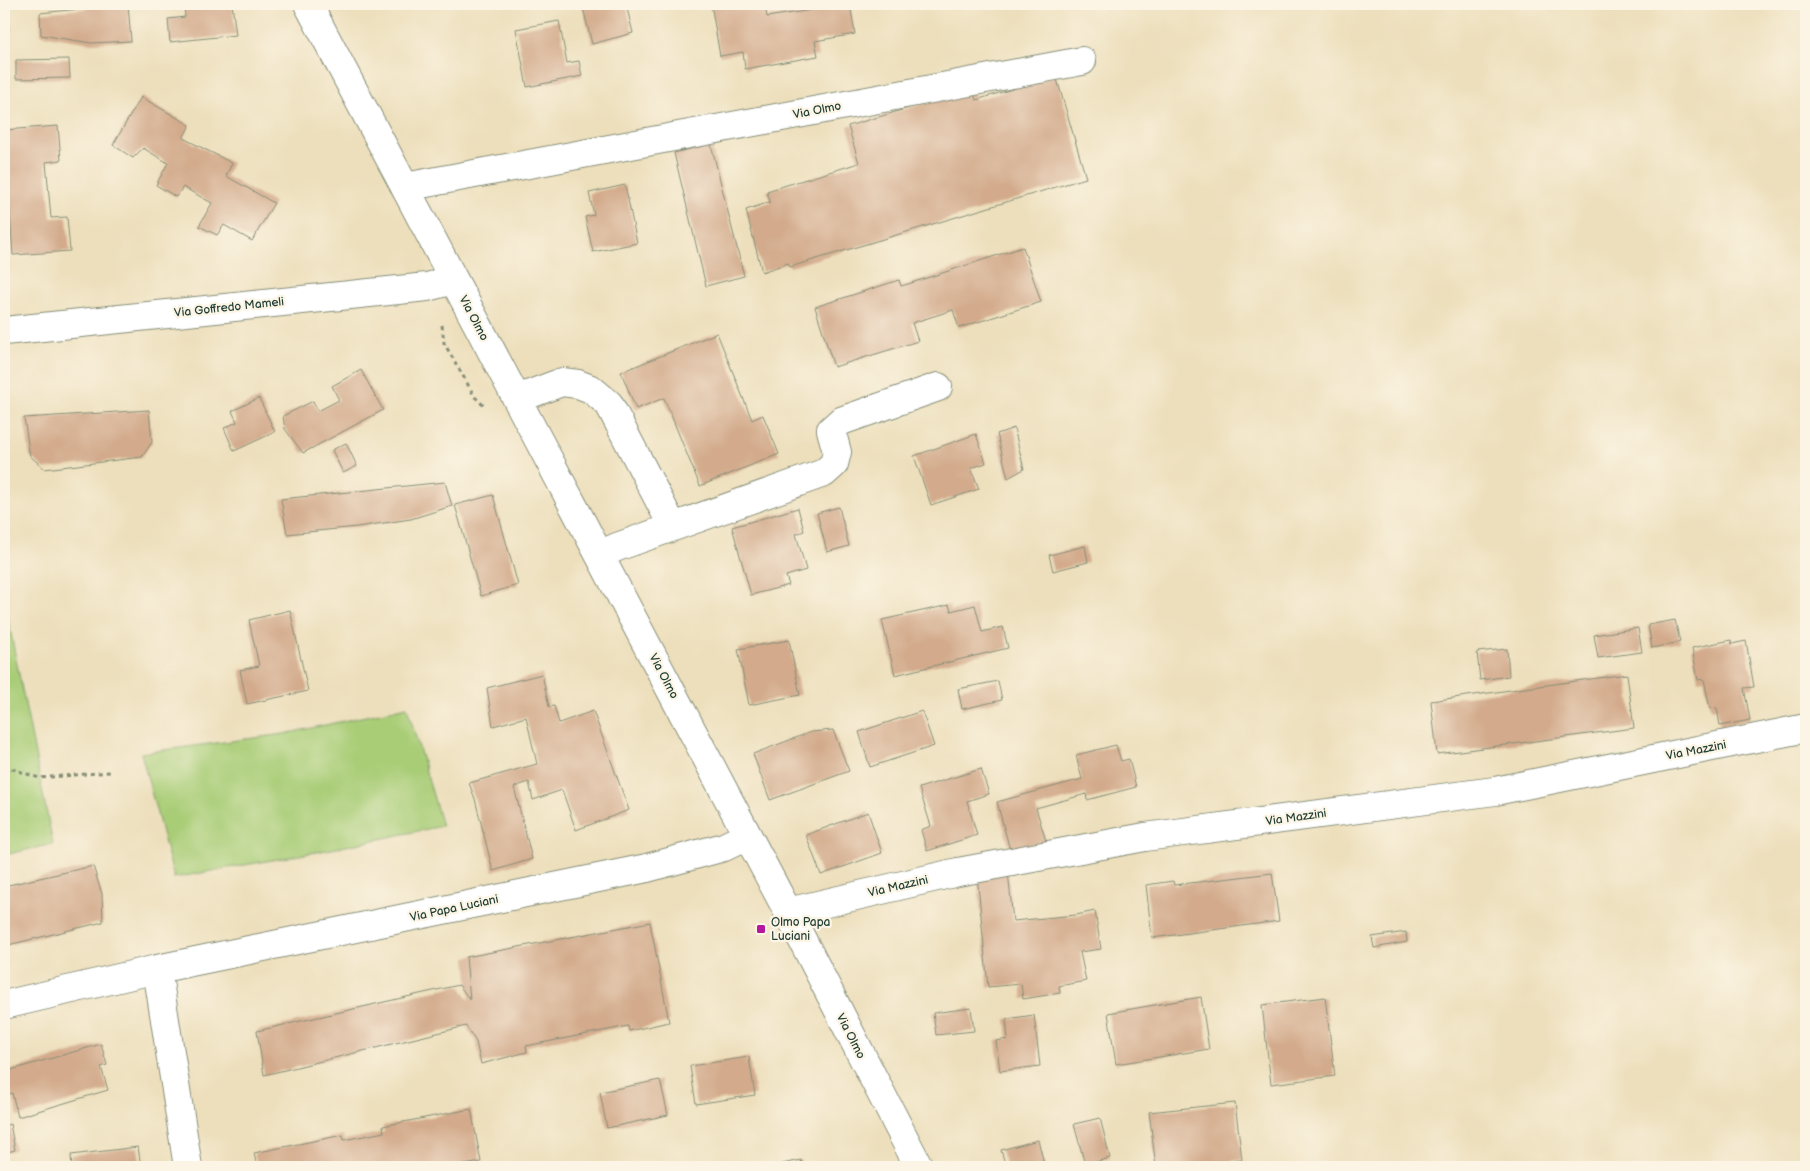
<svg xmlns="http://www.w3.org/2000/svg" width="1810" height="1171" viewBox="0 0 1810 1171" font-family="'Balsamiq Sans',sans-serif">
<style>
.green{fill:#a9cd77;stroke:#648556}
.building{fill:#d3ab8c}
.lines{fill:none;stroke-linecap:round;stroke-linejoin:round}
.minor-casing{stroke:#868e78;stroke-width:30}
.path{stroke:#868e78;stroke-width:3;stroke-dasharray:4 4;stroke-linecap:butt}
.minor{stroke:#fff;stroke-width:28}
.poi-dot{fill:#b5179e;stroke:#fcf5e5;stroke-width:2}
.labels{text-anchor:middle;stroke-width:4.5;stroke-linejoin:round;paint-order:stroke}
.street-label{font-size:12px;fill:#1f3d34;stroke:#fcf5e5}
.poi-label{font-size:12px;fill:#1f3d34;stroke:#fcf5e5;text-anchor:start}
</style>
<rect width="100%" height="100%" fill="#fcf5e5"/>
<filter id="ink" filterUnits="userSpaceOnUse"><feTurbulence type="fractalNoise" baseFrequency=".02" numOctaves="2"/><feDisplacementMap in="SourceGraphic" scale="10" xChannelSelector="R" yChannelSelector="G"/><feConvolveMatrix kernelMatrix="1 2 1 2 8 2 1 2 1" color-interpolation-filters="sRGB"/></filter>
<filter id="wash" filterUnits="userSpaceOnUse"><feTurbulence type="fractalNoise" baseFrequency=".0096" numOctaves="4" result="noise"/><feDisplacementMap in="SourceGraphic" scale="20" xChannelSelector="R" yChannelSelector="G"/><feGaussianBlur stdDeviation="1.12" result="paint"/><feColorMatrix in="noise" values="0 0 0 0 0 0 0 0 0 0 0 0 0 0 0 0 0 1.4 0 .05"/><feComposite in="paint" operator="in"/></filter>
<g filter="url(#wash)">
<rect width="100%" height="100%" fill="#eddfbc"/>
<path class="green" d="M4,599L53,844L4,855Z
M407,707L442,826L327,850L174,878L141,753L284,734Z"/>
<g id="blocks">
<path class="building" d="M89,4H128L131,41L91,43L41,35L40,13L90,8Z
M184,4H232L236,35L170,42L168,19L185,17Z
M582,4H626L633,33L592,44Z
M711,4H765L767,17L850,4L855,34L815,41L818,56L745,69L743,52L720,56Z
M4,14H8L9,31H4Z
M559,21L567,63L579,61L582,76L527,87L516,29Z
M69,59L70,78L16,79V60Z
M1056,76L1086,178L790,267L788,263L762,272L746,210L770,202L767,191L859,163L848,126L973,89L976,100Z
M141,97L190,125L183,138L232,163L226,176L274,203L252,241L224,225L217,235L199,226L212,203L183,187L176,197L156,185L168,163L143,148L133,158L113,145Z
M58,126L61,160L46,162L51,218L67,217L70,251L13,255L4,130Z
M711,144L744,276L706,286L674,153Z
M625,185L637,243L593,252L585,217L594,215L589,193Z
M1023,247L1041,302L959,328L953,310L912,323L918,341L834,367L815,307L899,280L901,286L908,284Z
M717,333L752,420L763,415L779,454L700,486L664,398L636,409L621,372Z
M361,370L383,410L303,453L285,429L283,416L313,401L318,411L339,400L332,386Z
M259,398L275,432L234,451L224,428L237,422L232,411Z
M149,410L152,442L142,457L45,469L30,456L24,418Z
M1014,428L1024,469L1008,478L997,434Z
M976,434L986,463L971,468L979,489L931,505L914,456Z
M346,443L357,466L343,473L332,450Z
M445,482L452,506L411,519L357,527L287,534L281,499Z
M493,495L518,585L481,596L455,505Z
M839,507L849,546L827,552L817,513Z
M798,508L804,531L796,534L806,570L786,576L789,585L751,595L732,527Z
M1085,546L1088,562L1053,571L1049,555Z
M949,605L951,611L975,605L982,632L1003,627L1008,648L895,675L882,620Z
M290,610L308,691L247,704L240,670L259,666L249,620Z
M1675,620L1680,642L1652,648L1648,625Z
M1638,628L1642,652L1598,658L1594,635Z
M789,640L800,695L749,705L738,649Z
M1731,640L1732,644L1746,641L1754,687L1744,688L1750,720L1720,726L1717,708L1710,709L1704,679L1698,680L1692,648Z
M1507,649L1509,676L1480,680L1477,652Z
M542,674L549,707L554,706L559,723L593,711L629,810L576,830L562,790L533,800L529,782L514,787L532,859L493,871L475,799L469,783L537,764L526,717L493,726L487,688Z
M1627,674L1634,728L1437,754L1431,701Z
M998,681L1002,700L962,709L958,689Z
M922,711L934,746L870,767L859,732Z
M833,730L849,771L770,800L753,754L811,732Z
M1116,745L1121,761L1129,759L1136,787L1087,800L1086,794L1036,808L1046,841L1010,850L997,802L1082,779L1076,755Z
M981,769L989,794L967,801L977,835L927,851L921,830L931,826L919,788Z
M868,812L882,853L821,875L806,835Z
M93,866L102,894L103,922L4,946V886Z
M1008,871L1013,921L1076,915L1095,911L1101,949L1080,952L1086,981L1059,986L1060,993L1023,999L1021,984L988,987L977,875Z
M1272,873L1279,921L1152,938L1146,885L1173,881L1174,885Z
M650,922L669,1022L629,1031L628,1026L526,1046L527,1052L481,1064L476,1042L466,1026L264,1075L257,1031L459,985L470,1000L466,957Z
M1406,932L1407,942L1374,948L1372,937Z
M1201,997L1209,1049L1116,1064L1108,1013Z
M1325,997L1335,1076L1271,1084L1262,1005Z
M971,1008L974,1031L936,1035L933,1013Z
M1034,1015L1040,1066L1000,1071L996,1041L1008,1039L1006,1019Z
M101,1044L107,1065L101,1067L108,1090L18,1117L12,1093L6,1095L4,1089V1072Z
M749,1057L755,1095L696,1104L690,1066Z
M660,1080L668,1115L607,1128L600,1092Z
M1235,1103L1242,1160L1177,1167H1156L1149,1112Z
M471,1109L481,1162L453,1167H257L254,1153L343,1135L344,1140L384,1132L383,1126Z
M1100,1118L1110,1158L1085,1165L1074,1124Z
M10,1124L15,1150L4,1153V1126Z
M1038,1140L1045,1167H1006L1001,1150Z
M138,1147L141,1167H72L71,1155Z
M801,1160L803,1167H782V1164Z"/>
</g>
</g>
<g filter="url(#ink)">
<use href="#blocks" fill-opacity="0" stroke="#868e78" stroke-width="1"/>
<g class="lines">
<g class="minor-casing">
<path id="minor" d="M308,4L788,912L919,1167
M405,187L1082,61
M4,331L427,287L454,280
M517,399L562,382L578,384L591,389L609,404L673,527
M600,555L617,547L824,473L834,464L837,452L831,430L841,421L938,387
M788,912L958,872L1145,837L1495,791L1806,728
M157,969L188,1167
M4,1005L157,969L647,868L724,847L747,836"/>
</g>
<path class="path" d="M442,325L444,343L475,397L486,408
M4,766L39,778L110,772"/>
<use href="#minor" class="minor"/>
</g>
</g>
<rect class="poi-dot" x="756" y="924" width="10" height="10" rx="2.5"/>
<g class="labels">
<g class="street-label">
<text transform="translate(817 110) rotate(-11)" y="4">Via Olmo</text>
<text transform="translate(229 307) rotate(-6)" y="4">Via Goffredo Mameli</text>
<text transform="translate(474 318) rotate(62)" y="4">Via Olmo</text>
<text transform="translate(664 676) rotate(62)" y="4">Via Olmo</text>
<text transform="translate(1696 750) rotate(-11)" y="4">Via Mazzini</text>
<text transform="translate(1296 817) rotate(-8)" y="4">Via Mazzini</text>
<text transform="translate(898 886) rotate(-13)" y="4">Via Mazzini</text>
<text transform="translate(454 908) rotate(-12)" y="4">Via Papa Luciani</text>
<text transform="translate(851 1036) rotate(63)" y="4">Via Olmo</text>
</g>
<g class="poi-label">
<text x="771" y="926">Olmo Papa<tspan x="771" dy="14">Luciani</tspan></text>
</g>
</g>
<rect width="1810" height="1171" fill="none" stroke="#fcf5e5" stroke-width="20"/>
</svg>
